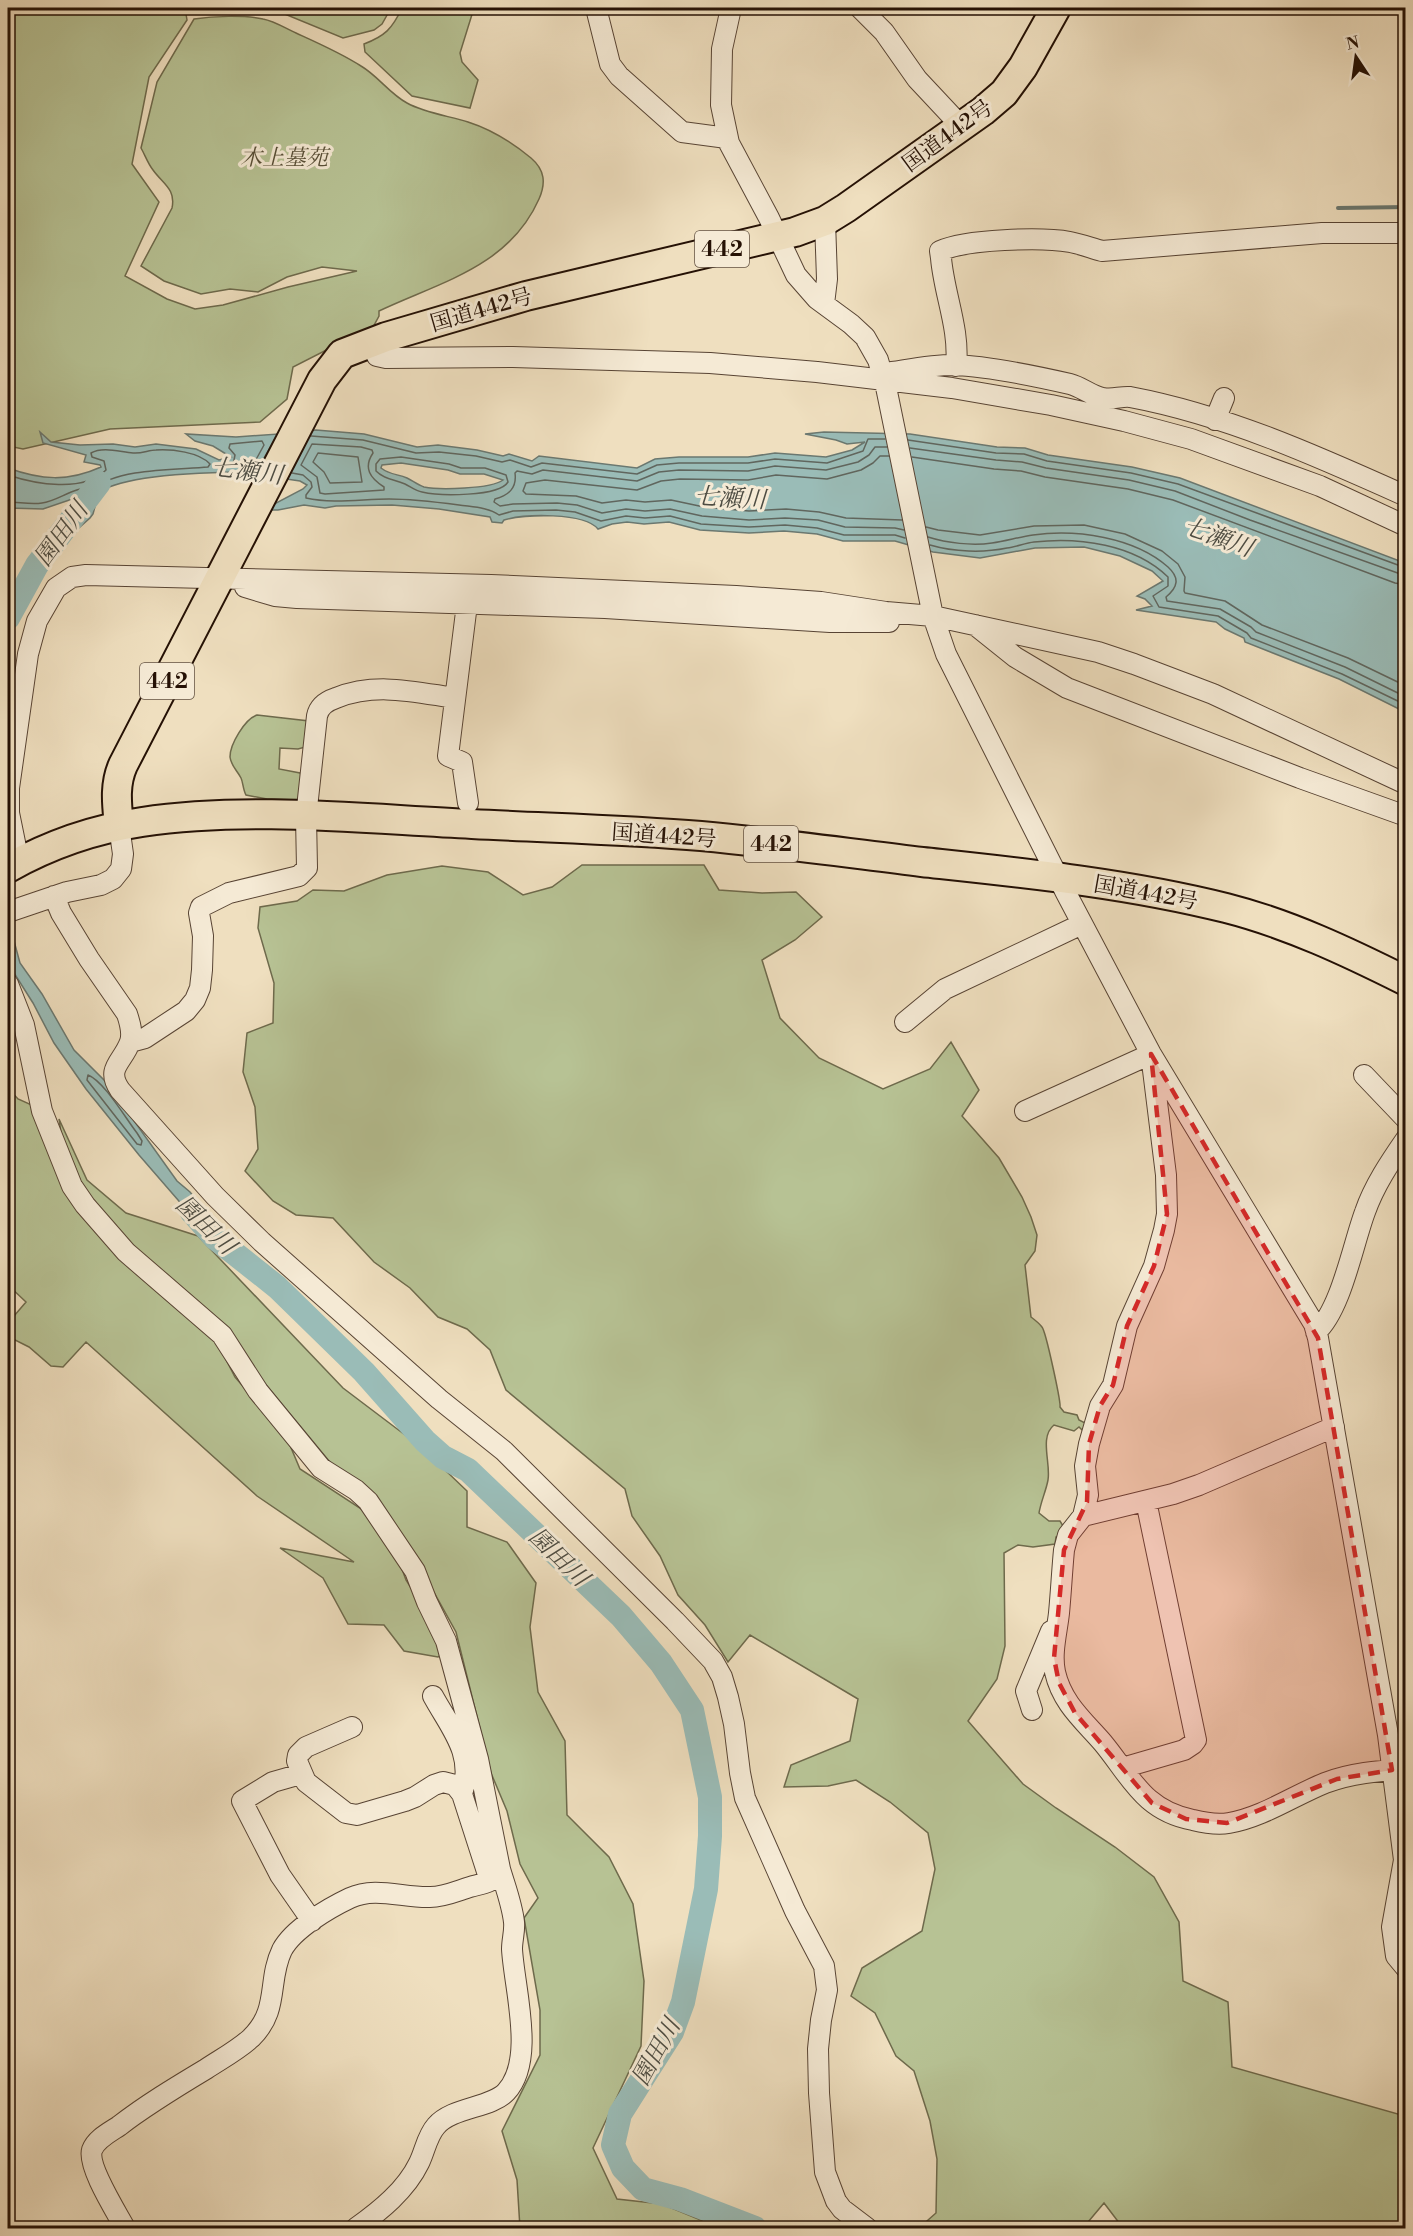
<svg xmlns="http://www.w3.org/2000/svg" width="1413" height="2236" viewBox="0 0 1413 2236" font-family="'Libre Bodoni','Noto Serif JP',serif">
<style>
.green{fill:#b7c294;stroke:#6e6a4c;stroke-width:1.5}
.water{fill:#9abcb7;stroke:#6b7870;stroke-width:1.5;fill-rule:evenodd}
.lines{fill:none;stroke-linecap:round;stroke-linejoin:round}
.shore{stroke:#60665e;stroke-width:1.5}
.stream{stroke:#6b7870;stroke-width:4}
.river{stroke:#9abcb7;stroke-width:24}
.minor-casing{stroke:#584434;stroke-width:22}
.highway-casing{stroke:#251105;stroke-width:32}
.minor{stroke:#f5ead5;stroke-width:20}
.highway{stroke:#efdfbf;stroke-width:28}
.marked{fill:#d62828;fill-opacity:0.2;stroke:#d62828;stroke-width:4.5;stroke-dasharray:12 8;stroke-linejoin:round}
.labels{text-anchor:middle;stroke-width:6;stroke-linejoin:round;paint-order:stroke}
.shield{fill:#f5ead5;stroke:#635243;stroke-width:1.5}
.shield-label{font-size:21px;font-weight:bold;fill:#251105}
.street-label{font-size:22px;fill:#251105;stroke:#f5ead5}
.park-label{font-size:22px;font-style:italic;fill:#584f37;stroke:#f5ead5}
.water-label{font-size:24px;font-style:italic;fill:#4e4d43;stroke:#f5ead5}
</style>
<rect width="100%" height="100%" fill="#efdfbf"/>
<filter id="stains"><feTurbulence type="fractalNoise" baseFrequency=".00333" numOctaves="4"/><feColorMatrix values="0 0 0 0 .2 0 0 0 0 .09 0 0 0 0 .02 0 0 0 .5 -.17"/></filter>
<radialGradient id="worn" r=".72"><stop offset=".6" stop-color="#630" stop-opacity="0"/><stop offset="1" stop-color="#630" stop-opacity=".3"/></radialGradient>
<path class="green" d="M8,8H38L52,11L63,8H202L186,14L187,20L149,77L132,164L159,202L125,276L167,299L195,309L223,305L288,287L357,271L322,267L287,277L258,292L230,289L201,294L164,281L141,266L172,208C176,189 163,184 153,170C148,164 145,155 141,148L157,82L194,19C214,16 244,15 263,19C274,21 285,28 296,33C318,43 341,53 361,66C378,76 390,94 407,103C425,113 449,116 468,122C490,129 514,144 531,158C545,170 546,183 539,199C509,267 440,282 379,311V316L366,340L344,341L293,367L287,399L260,422L110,429L23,449L8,446Z
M262,8H391L382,24L374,30L343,38L275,10Z
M402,8H474L460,53L462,62L478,80L470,108L412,96L365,52L364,44C385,36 392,29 402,8Z
M257,715L309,721V746L298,749L280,748L279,769L300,773L303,779L299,800L267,799L246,795C243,790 243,782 241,778C237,770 231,766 230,757C230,744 245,719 257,715Z
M582,865H704L719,890L762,893L796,892L822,917L795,940L762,960L780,1018L819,1058L883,1089L930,1069L951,1042L979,1090L962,1116L999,1158L1022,1197L1031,1217L1037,1235L1035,1251L1025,1265L1031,1317C1035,1320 1039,1323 1042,1327C1046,1332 1061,1402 1060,1407L1064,1412L1077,1415L1079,1420L1087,1424L1082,1430L1079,1427L1074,1431L1054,1425C1039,1437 1051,1463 1048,1480C1046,1491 1041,1501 1039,1513L1049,1521H1060L1063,1526L1062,1534L1056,1537L1055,1544L1033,1547L1018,1545L1004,1553L1005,1646L997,1679L968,1721L1023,1784L1056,1808L1115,1847L1154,1877L1179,1922L1183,1981L1228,2002L1232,2067L1405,2116V2228H1123L1104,2203L1083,2228H919L936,2213L937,2159L930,2121L914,2071L896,2056L875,2013L851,1996L862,1968L922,1931L935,1869L928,1833L890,1802L856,1780L828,1786L784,1787L791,1765L850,1741L858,1699L750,1635L728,1662L705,1625L678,1595L660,1556L632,1516L625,1489L506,1390L490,1350L467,1329L438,1317L410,1288L374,1262L333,1218L296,1215L273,1201L245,1171L258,1149L255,1107L243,1072L247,1033L273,1023L274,983L258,928L260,907L297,901L313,890L344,891L387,875L442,866L488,872L523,895L552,887Z
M8,1088L18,1099L34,1106L64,1154L59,1119L87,1180L126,1213L198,1236L343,1388L421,1447L467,1491V1527L507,1542L536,1583L530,1627L538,1692L565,1741L567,1815L609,1857L633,1904L644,1981L641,2046L593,2148L617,2199L662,2204L720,2228H520L517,2180L502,2131L540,2055V2010L524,1918L538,1898L520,1864L507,1811L491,1773L456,1632L426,1578L247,1362L206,1331L220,1348L235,1377L286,1436L300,1469L366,1512L399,1561L406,1580L423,1607L445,1653L438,1657L404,1651L384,1625L348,1624L323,1578L280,1548L354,1562L257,1496L86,1342L63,1367L51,1366L29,1347L11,1338L8,1331V1323L26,1302L8,1285Z"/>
<path class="water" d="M316,430L364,434L417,447L438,445L477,450L503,456L509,454L532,461L539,456L637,468L655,459L679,457H748L775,453L826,457L852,450L865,442L847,444L836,440L805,434L824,432L910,434L997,447L1025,448L1048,455L1132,467L1180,478L1405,563V712L1339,679L1245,642L1244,638L1225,629L1216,622L1136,610L1152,606L1145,599L1137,596L1163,581L1152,571L1120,556L1084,547L1035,548L980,558L933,552L895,541H843L817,534L784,531L749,533L700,530L669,522L644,524L627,522L612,524L598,529C584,512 524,514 504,520L502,523L492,522L490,517L439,509L392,505L336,506L325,508L304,505L278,510H263L303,489L307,485L300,481L279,478L302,431ZM401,463L448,470L460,474H484L503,480C491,489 439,490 424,487C418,485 413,481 407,478C398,474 390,475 381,468L382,465Z
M40,432L51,442L80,445L113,444L135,447L156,444L196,449L219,460L231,457L213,446L195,441L186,434L236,437L278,434L256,472C219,472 129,473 99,492L93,514L90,518L71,535L58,542L43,560L8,640V619C28,606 23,567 41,548C57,532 92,521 87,494L43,509L8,508V468C41,480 68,482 101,467L100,465L84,462L86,455L43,443Z
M8,919L20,963L42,994L74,1050L107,1083L177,1181L190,1192L244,1257L277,1287L244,1263L191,1215L139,1155L86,1089L54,1043L33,1003L14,973L8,957Z"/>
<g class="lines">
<path class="shore" d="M311,436L363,440L416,453L439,452L476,456L502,462L510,460L531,467L542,463L637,474L657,465L679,463H748L775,459L827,463L863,451L868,439H885
M908,440L996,453L1024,454L1047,461L1131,473L1178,484L1406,568
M262,441L264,445L253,465H233L235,455L229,448L230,444Z
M312,444L361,447L372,450L373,453C363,468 370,478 384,487V490L325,494L320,493L317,477L301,465Z
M887,447H875L869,455L858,462L826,470L775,466L748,471L679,470L659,472L637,481L543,470L532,474L517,471L515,473C517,488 509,495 495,499L494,502L500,506L513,504L557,503L577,505L602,513L626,509L645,511L670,509L702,516L749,520L785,518L818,520L845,527L895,528L904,530
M910,448L996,460L1022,462L1046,468L1129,480L1175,491L1250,520L1406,576
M318,453L358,457L362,482L330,483L324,472L313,462Z
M889,456H880L873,463L861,470L827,479L776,475L748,480L680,479L661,481L637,490L545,480L526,483L523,491L526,494L576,496L602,503L626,500L645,502L671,500L704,507L749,511L786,509L819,512L846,518L902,520
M401,457L449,464L461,468H485L506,475L508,482C499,497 439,496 422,492C416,491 411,487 405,484C394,479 385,480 376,471V464L380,459Z
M912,457L994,469L1021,471L1045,477L1128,489L1173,500L1395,583L1406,585
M292,473L303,475L311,482L312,487L306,495V498C333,504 362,499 389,499C412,499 436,502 459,505C472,507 488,507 499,515L513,511L556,510L575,512L601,521L626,516L645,518L670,516L701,524L749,527L785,525L817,528L844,535H895L905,538
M8,475C35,484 83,493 106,470L104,461L92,457L91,453C103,446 120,452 133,453C141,454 149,450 156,450C172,449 199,452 210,464L208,467C174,470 119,468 93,489C75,485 59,501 42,503C31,505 19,502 8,502
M926,527L938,530L980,535L1034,526L1084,525L1125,534L1162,551L1178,564L1185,577L1184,591L1185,593L1225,601L1262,625L1348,658L1406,686
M928,537C947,543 972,546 992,543C1006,541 1019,537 1033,535C1076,529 1134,537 1168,567C1180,578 1178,587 1166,597L1167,601L1220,609L1251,627L1256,632L1345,667L1406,697
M930,545C954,552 983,553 1007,548C1016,547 1025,543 1034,542C1079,537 1134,544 1168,577V586L1153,596L1159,607L1218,616L1247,633L1251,638L1342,674L1406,705
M88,1075C104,1081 126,1119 137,1133L142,1141L141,1145L137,1144L87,1080Z"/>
<path class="stream" d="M1338,208L1406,207"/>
<path class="river" d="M8,618L37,565L99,483
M191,1211L215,1238L277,1287L364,1372L425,1441L443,1457L468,1470L621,1616L661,1663L692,1710L710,1797V1836L706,1889L683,2002L672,2032L620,2114L613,2145L623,2168L643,2189L680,2199L755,2228"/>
<g class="minor-casing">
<path id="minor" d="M596,8L610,64L619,76L682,132L727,138
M731,8L722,49L721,105L729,143L769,218L796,275L817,299L851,324L865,337L878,360L886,387L933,616L946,654L1066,893L1151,1054L1314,1324L1318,1338L1388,1735L1404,1860L1392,1927L1396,1956L1406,1968
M860,8L884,32L917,79L961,126
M824,304L827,279L825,221
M370,342L377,356L386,358L513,357L710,363L817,372L952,388L1051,405L1124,421L1191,439L1320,486L1406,526
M956,366C960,329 944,294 941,258L940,251C966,239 1042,237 1070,242C1081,244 1091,248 1102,251L1322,233H1406
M885,373C907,370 930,365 953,365C988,366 1035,376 1070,384C1082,387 1091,396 1103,398C1113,400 1121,396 1130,397C1226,415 1317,456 1406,496
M1215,420L1224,398
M245,587L275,596L297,598L605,608L830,622H889
M467,604L448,756L462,762L468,803
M975,625L1015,657L1067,688L1300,778L1406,816
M19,862L9,813V788L28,654L37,621L56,588L72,577L86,575L491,585L736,596L821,602L886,612L933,616L1098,652L1134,664L1213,694L1406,784
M54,896L61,913L89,959L127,1014C130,1023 133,1033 130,1042C123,1062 105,1068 120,1090L215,1196L262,1242L439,1399L504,1451L675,1621L713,1661L722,1677L728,1697L734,1724L740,1773L745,1798L795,1911L824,1966L827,1990L821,2020L818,2049L819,2093L825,2172L836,2201L842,2209L867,2228
M8,912L67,892L101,885L113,879L121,869L123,854L119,826
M8,984L24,1025L42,1111L72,1186L85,1205L126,1252L222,1335L258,1391L321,1468L356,1490L368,1501L415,1571L427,1602L446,1641L478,1759L500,1869L499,1875C491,1883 480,1884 470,1887C457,1891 444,1897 430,1897C403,1898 375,1886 350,1898C329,1908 293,1929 282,1950C267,1981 280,2010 251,2038C238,2050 221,2059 206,2069C176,2087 146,2105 119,2126C110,2132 96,2139 92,2150C87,2166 117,2213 125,2228
M905,1022L945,989L1082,924
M130,1042L145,1038L186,1011L195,1000L200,988L202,970L203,936L199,913L201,907L229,893L299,876L307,868L306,817L317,716C319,706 327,701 336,698C376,682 414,692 455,698
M1364,1075L1406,1119
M1025,1111L1151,1054L1166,1175L1167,1214L1164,1230L1154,1266L1127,1326L1113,1385L1100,1406L1089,1444L1085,1466L1088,1495L1083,1516L1068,1535L1064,1550C1062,1571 1061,1592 1059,1613C1057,1632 1051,1653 1055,1672C1062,1703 1083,1720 1103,1743C1131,1777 1144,1811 1193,1820C1205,1823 1217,1825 1229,1823C1263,1817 1293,1796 1325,1783C1351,1773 1378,1771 1406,1769
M1316,1332C1341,1310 1353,1244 1365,1212C1374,1186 1390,1162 1406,1139
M1083,1516L1173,1494L1199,1485L1334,1427
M433,1696C451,1729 475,1754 462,1794
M1032,1710L1026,1691L1051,1631
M352,1727L306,1747L298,1755L297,1761L306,1782L346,1813L357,1815L405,1801L415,1797L434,1785L443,1782L455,1785L462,1794L490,1881
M1122,1768L1184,1750L1193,1744L1196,1740L1146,1501
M301,1774L273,1782L242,1801L280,1875L312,1921
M356,2228C380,2211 406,2190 419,2163C425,2151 427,2136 436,2126C452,2107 491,2108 506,2092C536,2060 514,1988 512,1949C512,1940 515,1931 514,1922C512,1904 505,1886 500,1869"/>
</g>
<g class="highway-casing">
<path id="highway" d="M119,826C117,805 114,785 123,765L322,380L342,354L386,337L526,296L795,232L825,221L846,208L983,111L1004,93L1023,67L1056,8
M8,868C49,845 95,829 142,822C249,806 364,819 472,824C548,828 625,830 701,836C775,843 848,853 922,862C1024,873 1126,883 1226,908C1289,924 1348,952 1406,981"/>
</g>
<use href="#minor" class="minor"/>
<use href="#highway" class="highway"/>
</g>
<path class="marked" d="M1151,1054L1318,1338L1392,1770L1337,1779L1227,1823L1186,1819L1152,1803L1075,1713L1059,1683L1054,1658L1064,1550L1087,1502L1089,1444L1100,1406L1113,1385L1127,1326L1154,1266L1167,1214Z"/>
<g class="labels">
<g class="shield">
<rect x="695" y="231" width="54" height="36" rx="4.5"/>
<rect x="140" y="663" width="54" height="36" rx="4.5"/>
<rect x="744" y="826" width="54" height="36" rx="4.5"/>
</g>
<g class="shield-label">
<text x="722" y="256">442</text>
<text x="167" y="688">442</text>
<text x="771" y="851">442</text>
</g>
<g class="street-label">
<text transform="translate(947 135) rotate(-36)" y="8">国道442号</text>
<text transform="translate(481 309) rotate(-16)" y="8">国道442号</text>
<text transform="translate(664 835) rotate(4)" y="8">国道442号</text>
<text transform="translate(1146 892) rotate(10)" y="8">国道442号</text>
</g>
<g class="park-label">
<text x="284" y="165">木上墓苑</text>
</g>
<g class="water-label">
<text transform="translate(247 471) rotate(7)" y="8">七瀬川</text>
<text transform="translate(730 498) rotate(3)" y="8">七瀬川</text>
<text transform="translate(61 534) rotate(-54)" y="8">園田川</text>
<text transform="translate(1218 537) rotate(20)" y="8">七瀬川</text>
<text transform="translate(206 1225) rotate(44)" y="8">園田川</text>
<text transform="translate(559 1557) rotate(44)" y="8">園田川</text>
<text transform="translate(656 2052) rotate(-61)" y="8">園田川</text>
</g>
</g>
<rect width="1413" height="2236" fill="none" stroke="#efdfbf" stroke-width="30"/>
<rect x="9" y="9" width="1395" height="2218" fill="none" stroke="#251105" stroke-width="3"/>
<rect x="15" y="15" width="1383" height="2206" fill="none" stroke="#251105" stroke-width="1.5"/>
<g transform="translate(1356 57) rotate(347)" stroke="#f5ead5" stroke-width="4.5" paint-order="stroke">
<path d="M0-4.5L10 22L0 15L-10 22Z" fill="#251105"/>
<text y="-9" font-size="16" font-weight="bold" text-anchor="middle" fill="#251105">N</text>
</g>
<rect width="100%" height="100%" filter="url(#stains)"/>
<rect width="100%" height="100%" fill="url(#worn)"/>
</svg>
